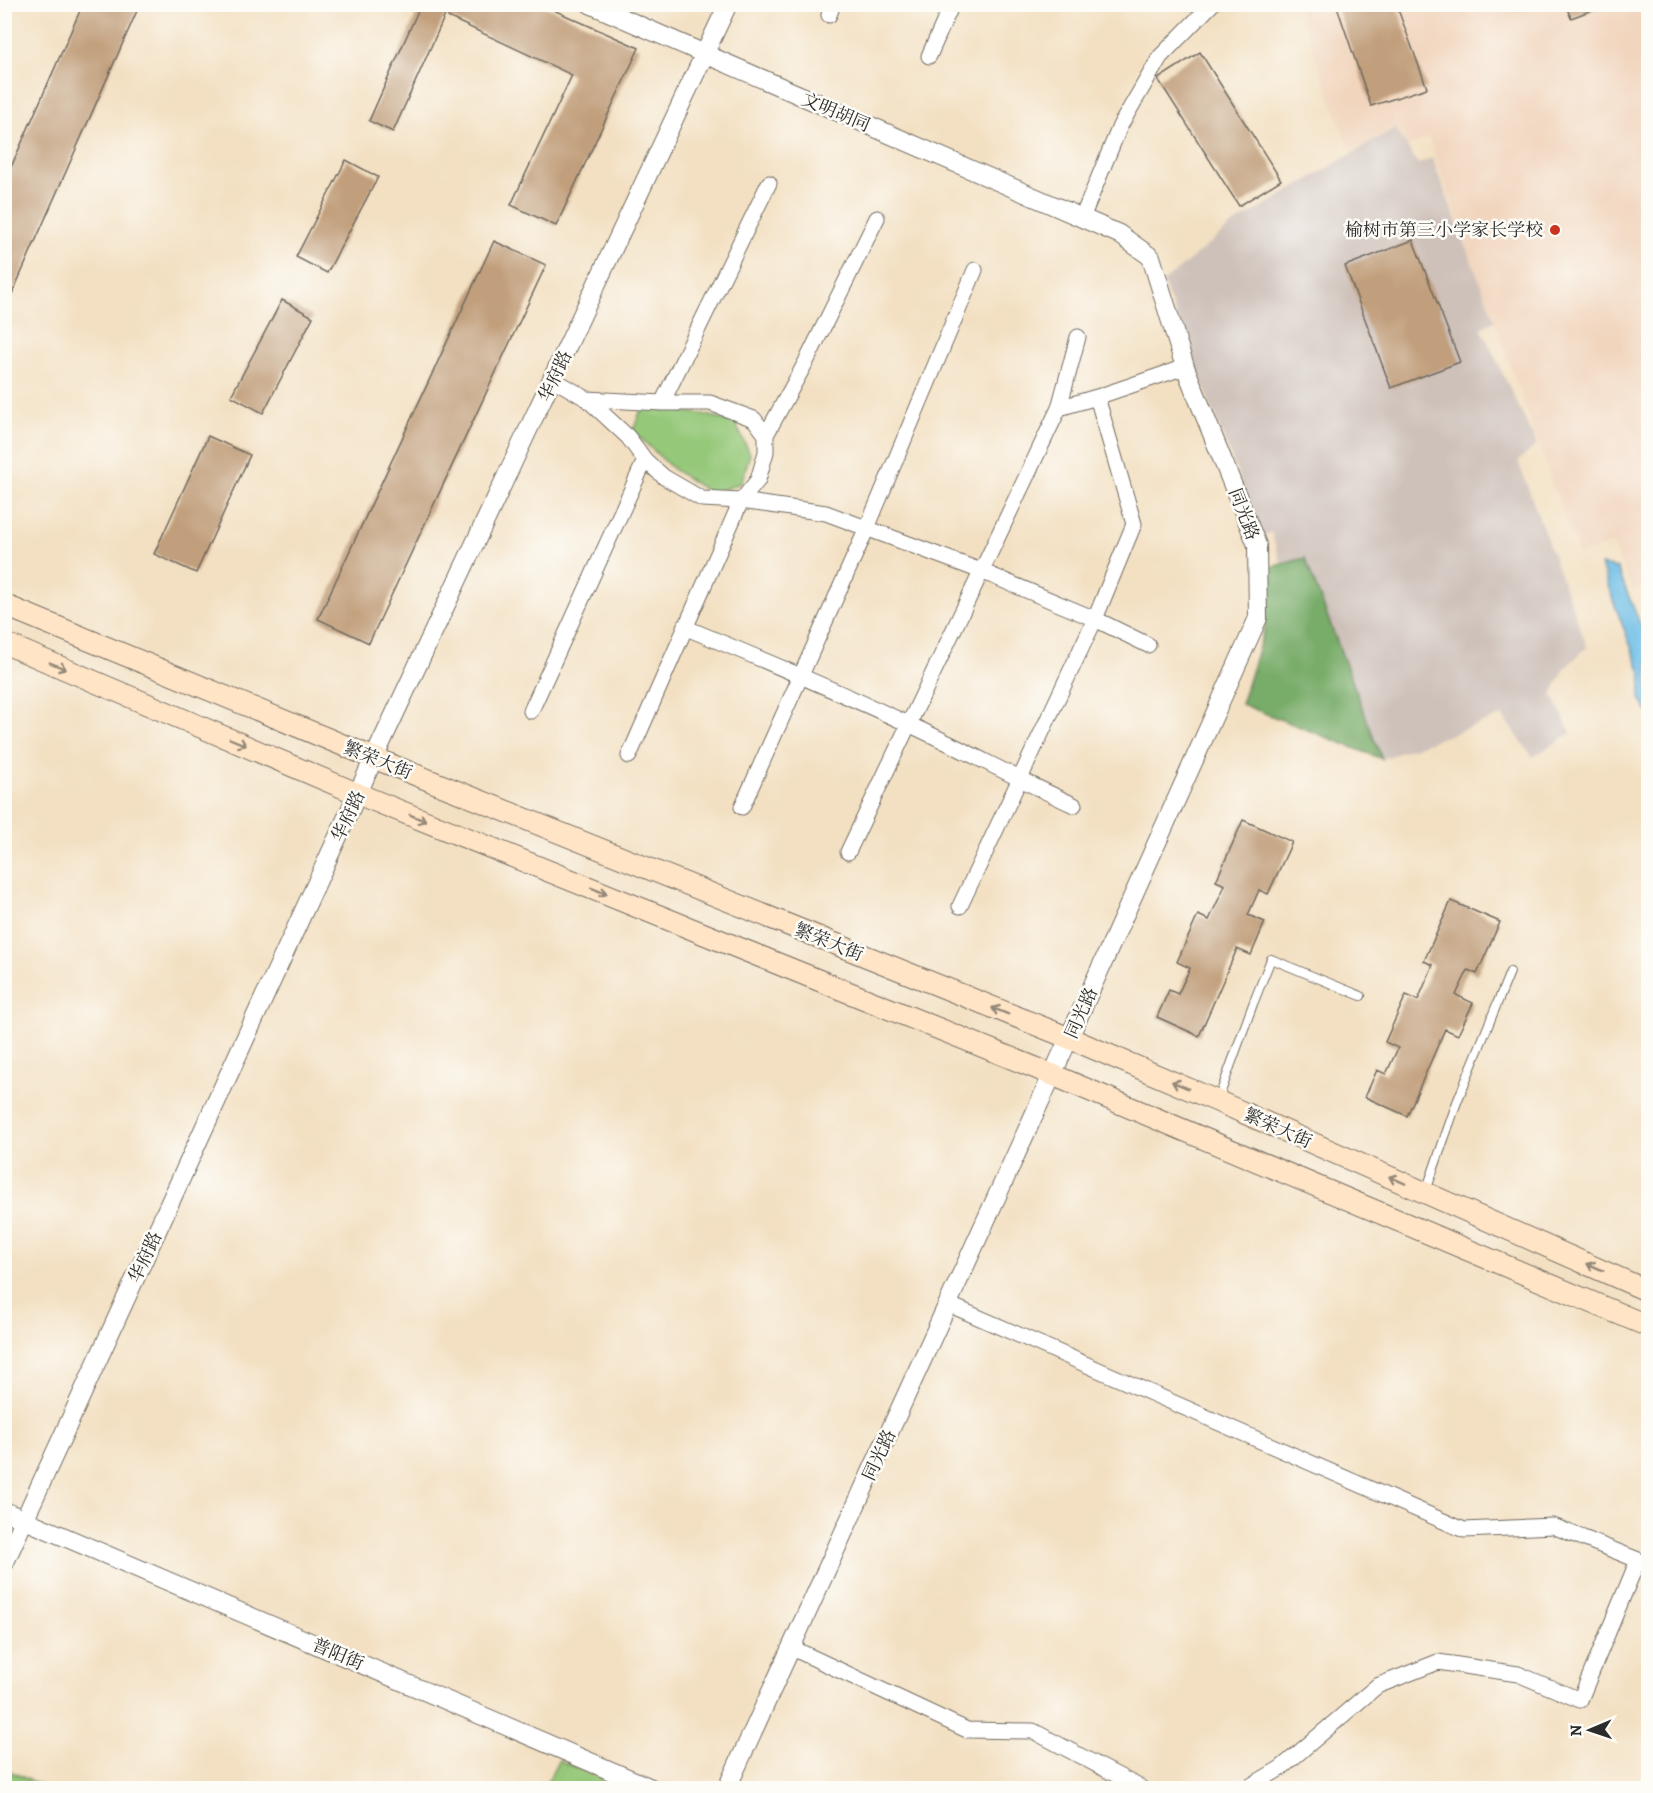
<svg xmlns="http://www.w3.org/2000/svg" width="1653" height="1793" viewBox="0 0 1653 1793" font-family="Alegreya,'Noto Serif SC',serif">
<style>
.built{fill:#f1d5bd}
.industrial{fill:#cec1ba}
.green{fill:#95c879;stroke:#607a52;stroke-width:1.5}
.forest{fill:#78ac69;stroke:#526c4a;stroke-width:1.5}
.water{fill:#6abce5;stroke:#4a7488;stroke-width:1.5}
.building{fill:#c19f7b}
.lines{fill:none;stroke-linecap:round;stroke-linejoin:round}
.service-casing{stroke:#716a60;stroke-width:10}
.minor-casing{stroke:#716a60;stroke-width:17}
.tertiary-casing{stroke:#716a60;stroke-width:20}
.secondary-casing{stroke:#716a60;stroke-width:23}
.service{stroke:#fff;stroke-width:8}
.minor{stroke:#fff;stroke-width:15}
.tertiary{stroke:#fff;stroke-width:18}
.secondary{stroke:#ffe4c6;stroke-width:21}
.oneway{stroke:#958878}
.poi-dot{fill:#c8321e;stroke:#fdfcf7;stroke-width:2}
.labels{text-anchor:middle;stroke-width:5;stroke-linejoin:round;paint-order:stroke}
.street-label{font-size:18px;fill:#2b2b2b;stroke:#fdfcf7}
.poi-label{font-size:18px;fill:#2b2b2b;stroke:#fdfcf7;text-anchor:end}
</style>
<rect width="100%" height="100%" fill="#fdfcf7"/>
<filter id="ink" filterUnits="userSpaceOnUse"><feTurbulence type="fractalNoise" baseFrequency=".0167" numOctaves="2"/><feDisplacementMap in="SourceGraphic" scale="12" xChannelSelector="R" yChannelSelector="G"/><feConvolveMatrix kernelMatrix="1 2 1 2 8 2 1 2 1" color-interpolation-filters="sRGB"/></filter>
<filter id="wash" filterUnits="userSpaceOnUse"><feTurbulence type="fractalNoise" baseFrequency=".008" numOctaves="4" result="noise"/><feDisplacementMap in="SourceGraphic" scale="24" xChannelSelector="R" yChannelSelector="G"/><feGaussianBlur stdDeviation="1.35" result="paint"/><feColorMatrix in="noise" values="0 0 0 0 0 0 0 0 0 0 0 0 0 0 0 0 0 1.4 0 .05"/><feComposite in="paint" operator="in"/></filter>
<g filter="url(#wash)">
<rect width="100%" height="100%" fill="#f3e0c2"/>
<path class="built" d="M1297,5H1648V586L1633,591L1612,544L1578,554L1428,138L1407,147L1394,128L1351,154Z"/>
<path class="industrial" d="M1395,128L1418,164L1432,158L1495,321L1481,328L1537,445L1518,461L1587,647L1565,668L1552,694L1571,733L1533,757L1502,716L1382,759L1305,558L1281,563L1271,532L1262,537L1163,282L1231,226Z"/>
<path class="green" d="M642,407L703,414L735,423L750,454L741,483L711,494L673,469L633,431Z
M559,1760L623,1788H544Z
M5,1769L47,1788H5Z"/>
<path class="forest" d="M1305,558L1382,759L1241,704L1265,627L1263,569Z"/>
<path class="water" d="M1601,565L1617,568L1648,643V713L1640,698L1642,675L1614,603Z"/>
<g id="blocks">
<path class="building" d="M83,4H140L4,312V183Z
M421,4H450L393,132L369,121Z
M452,4H540L639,48L556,226L511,205L572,75L448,17Z
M1336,4H1396L1427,88L1371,106Z
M1565,4H1606V5L1571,18Z
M1200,52L1281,180L1239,206L1158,79Z
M346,160L378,177L327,273L296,257Z
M1413,240L1460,362L1391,388L1345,266Z
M494,241L546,265L369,643L318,619Z
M282,300L313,317L263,413L231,396Z
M208,436L250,455L196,573L154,554Z
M1243,820L1292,842L1268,894L1259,890L1248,915L1265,922L1251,955L1237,949L1199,1036L1157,1017L1169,990L1178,994L1190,968L1177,962L1198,915L1209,920L1225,885L1216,881Z
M1451,901L1500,922L1477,974L1468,970L1456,995L1473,1003L1458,1035L1445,1029L1407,1116L1365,1097L1377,1070L1386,1074L1398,1048L1385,1042L1406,995L1418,1000L1433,965L1424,961Z"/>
</g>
</g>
<g filter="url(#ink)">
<use href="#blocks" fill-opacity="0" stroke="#716a60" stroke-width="1.5"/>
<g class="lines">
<g class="service-casing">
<path id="service" d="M1218,1100L1253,1004L1271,959L1361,996
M1426,1191L1457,1102L1510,972"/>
</g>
<g class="minor-casing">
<path id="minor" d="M829,15L833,4
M929,56L952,4
M1082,218L1120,126L1160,57L1212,4
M553,379L587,399L628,437L645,460L664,477L702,499L741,501L758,480L766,452V435L754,419L710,403H662L587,399
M662,403L769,183
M1059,408L1097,397L1185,367
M766,435L807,360L877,218
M684,627C759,658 833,689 906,723C963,749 1017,779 1074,805
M531,711L645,460
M629,756L741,501L826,513L981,571L1095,619L1148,645
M742,807L867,528L975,270
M848,852L1059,408L1078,337
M960,906L1095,619L1134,524L1097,397
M948,1304L1464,1530L1553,1526L1638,1560L1580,1700L1518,1674L1438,1662L1377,1686L1281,1768L1247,1788
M792,1648L967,1730L1033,1731L1141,1788"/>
</g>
<g class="tertiary-casing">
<path id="tertiary" d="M590,4L1119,234L1151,257L1185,367L1257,545L1258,618L1069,1038L727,1788
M4,1511L651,1788
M4,1564L374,758L728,4"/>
</g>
<g class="secondary-casing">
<path id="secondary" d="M4,605L374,758L1069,1038L1217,1101L1648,1291
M4,643L358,794L1053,1075L1648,1326"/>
</g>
<use href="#service" class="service"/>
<use href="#minor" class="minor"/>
<use href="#tertiary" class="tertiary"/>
<use href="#secondary" class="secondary"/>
</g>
<defs><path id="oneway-shaft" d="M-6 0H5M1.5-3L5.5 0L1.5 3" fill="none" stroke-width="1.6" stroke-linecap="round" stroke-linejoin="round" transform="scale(1.5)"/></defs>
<g class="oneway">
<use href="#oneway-shaft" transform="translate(58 666) rotate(23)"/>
<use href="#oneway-shaft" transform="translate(238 742) rotate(23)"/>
<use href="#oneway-shaft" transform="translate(418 818) rotate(22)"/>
<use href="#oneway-shaft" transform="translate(599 891) rotate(22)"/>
<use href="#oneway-shaft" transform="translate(1000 1011) rotate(-158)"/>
<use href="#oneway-shaft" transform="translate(1180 1085) rotate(-157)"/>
<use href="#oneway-shaft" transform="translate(1397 1180) rotate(-156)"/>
<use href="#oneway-shaft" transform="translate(1595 1267) rotate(-156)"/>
</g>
</g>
<circle class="poi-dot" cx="1555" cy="230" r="6"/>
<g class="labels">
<g class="street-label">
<text transform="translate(836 112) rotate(23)" y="6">文明胡同</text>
<text transform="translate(555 376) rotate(-65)" y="6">华府路</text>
<text transform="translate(1244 514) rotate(69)" y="6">同光路</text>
<text transform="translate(378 760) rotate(22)" y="6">繁荣大街</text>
<text transform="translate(348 816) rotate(-65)" y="6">华府路</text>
<text transform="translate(829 942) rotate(22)" y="6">繁荣大街</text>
<text transform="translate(1081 1013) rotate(-66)" y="6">同光路</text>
<text transform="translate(1278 1128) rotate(24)" y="6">繁荣大街</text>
<text transform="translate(145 1257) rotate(-65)" y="6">华府路</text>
<text transform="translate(879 1455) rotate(-65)" y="6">同光路</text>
<text transform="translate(338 1654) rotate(23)" y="6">普阳街</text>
</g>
<g class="poi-label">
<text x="1543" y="236">榆树市第三小学家长学校</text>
</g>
</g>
<rect width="1653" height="1793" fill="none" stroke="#fdfcf7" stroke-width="24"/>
<g transform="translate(1590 1730) rotate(268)" stroke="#fdfcf7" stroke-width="4.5" paint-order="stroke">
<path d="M0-4.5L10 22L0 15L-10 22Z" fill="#2b2b2b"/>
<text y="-9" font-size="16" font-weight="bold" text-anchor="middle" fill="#2b2b2b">N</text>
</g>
</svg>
